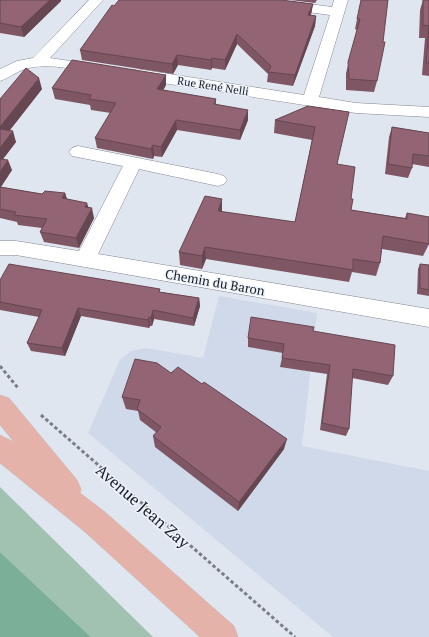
<svg xmlns="http://www.w3.org/2000/svg" width="429" height="637" viewBox="0 0 429 637" font-family="'PT Serif',serif">
<style>
.built{fill:#cfd9e9}
.green{fill:#a1c1b1}
.forest{fill:#7caf98}
.lines{fill:none;stroke-linecap:round;stroke-linejoin:round}
.minor-casing{stroke:#838891;stroke-width:1}
.major-casing{stroke:#c3c4c5;stroke-width:1}
.path{stroke:#7b7f85;stroke-width:3;stroke-dasharray:3.5 2.5;stroke-linecap:butt}
.minor{fill:#fff;fill-rule:evenodd}
.major{fill:#e5b2aa;fill-rule:evenodd}
.wall{fill:#7e5664}
.shaded-wall{fill:#664651}
.building{fill:#926474;stroke:#664651}
.labels{text-anchor:middle;stroke-width:3;stroke-linejoin:round;paint-order:stroke}
.far-street-label{font-size:11px;fill:#1a1c1f;stroke:#edf3fd}
.street-label{font-size:13px;fill:#1a1c1f;stroke:#edf3fd}
.near-street-label{font-size:16px;fill:#1a1c1f;stroke:#edf3fd}
</style>
<rect width="100%" height="100%" fill="#e0e6ef"/>
<path class="built" d="M219,296L317,313L302,446L429,471V637H333L88,433L120,360L131,351L146,348L203,358Z"/>
<path class="green" d="M0,487L153,637H91L0,552Z"/>
<path class="forest" d="M0,552L91,637H0Z"/>
<g class="lines">
<g class="minor-casing">
<path id="minor" d="M89,0H103L50,58L104,66L107,69L104,72L99,74C76,70 48,62 25,69C16,72 9,78 0,81V69L17,61L33,58Z
M241,0H278L332,7L334,0H348L319,97L356,103L429,107V117L356,113L137,79L132,77L129,74L132,71L137,69L304,95L330,15L248,4L243,3Z
M78,146L218,174L224,176L227,180L224,184L218,186L139,169L98,254L429,309V327L16,255H0V241H16L79,251L123,166L72,156L69,152L72,148Z"/>
</g>
<g class="major-casing">
<path id="major" d="M0,395L9,398L77,480L81,489L80,493L105,512L234,626L238,637H200L85,532L0,463V435L14,442L0,425Z"/>
</g>
<path class="path" d="M0,366L18,388
M41,415L295,637"/>
<use href="#minor" class="minor"/>
<use href="#major" class="major"/>
</g>
<path class="wall" d="M0,0H61V1L24,37L0,33Z
M290,0H317L315,3Z
M361,0L377,81L374,92L346,90V73L357,30L355,29Z
M423,0H429V76L422,75L425,38H419L420,10Z
M313,4L311,15L316,16L315,26L293,86L267,82L268,74L237,44L225,70L212,68L211,70L178,65L173,74L82,60L80,50L114,6Z
M166,75V85L163,90L216,99V105L248,120L240,140L177,130L162,157L154,156L153,159L97,148L95,138L111,113L91,110L90,105L55,99L52,88Z
M42,89L9,131L16,142L3,159L12,170L1,187L42,194L65,193L67,199L88,207L94,218L79,248L44,242L40,232L42,228L18,225L17,222L0,218V99Z
M308,106L337,164L351,199V210L405,218L407,213L429,244L423,256L382,249L380,263L376,276L352,272L349,282L206,259L202,269L180,265L179,252L222,212L295,222L312,140L274,133L275,120Z
M392,127L429,133V167L412,164V168L408,178L385,174L389,137Z
M420,264L429,265V296L417,294L418,269Z
M0,280L160,292L199,298L200,306L194,326L154,319L152,326H150L149,328L81,316L65,356L31,351L27,343L39,317L0,310Z
M313,331L393,376L388,385L352,378L349,429L346,436L320,430L327,374L280,367L283,353L248,347V338Z
M171,373L284,449L238,511L155,447L153,436L157,433L140,420L138,411L126,409L122,397Z"/>
<path class="shaded-wall" d="M50,0H61V1L24,37L21,27Z
M313,4L311,14L307,25L308,15Z
M316,16L315,26L293,86L295,75Z
M237,34V44L225,70V60Z
M177,55L178,65L173,74L172,64Z
M212,58V68L211,70V60Z
M166,75V85L158,100L157,89Z
M39,78L42,89L3,139L0,132V127Z
M248,110V120L240,140V130Z
M176,120L177,130L162,157L161,147Z
M13,131L16,142L0,163V148Z
M153,145L154,156L153,159L151,149Z
M8,160L12,170L0,188V172Z
M65,193L68,203L62,198Z
M222,199V212L218,211Z
M87,203L90,212L92,208L94,218L79,248L76,238L85,207Z
M205,247L206,259L202,269V256Z
M199,298L200,306L194,326L193,318Z
M78,308L81,316L65,356L62,348Z
M153,310L154,319L152,326L151,318Z
M149,317L150,326L149,328L148,320Z
M287,439L284,449L238,511L239,502Z"/>
<path class="building" d="M0,0H50L21,27L0,23Z
M119,0H281L313,4L308,15L316,16L295,75L268,72L271,66L237,34L225,60L212,58L211,60L177,55L172,64L80,50L112,5L114,6Z
M361,0H388L383,42H385L377,81L349,79L348,62L360,19H357Z
M423,0H429V63H426L429,26L423,25Z
M72,60L166,75L157,89L216,99L214,104L248,110L240,130L176,120L161,147L153,145L151,149L95,138L116,103L89,99L91,95L52,88Z
M26,68L39,78L0,127V99Z
M308,106L349,112L337,164L355,167L351,199H353L351,210L407,219V213L429,217V244L383,236L380,263L353,259V270L205,247L202,256L179,252L205,196L222,199L218,211L295,222L315,127L275,120Z
M392,127L429,133V156L413,154L412,168L388,164Z
M0,129L13,131L0,148Z
M0,159L8,160L0,172Z
M0,187L42,194L45,191L65,193L62,198L87,203L85,207L92,208L76,238L40,232L47,219L14,215L16,212L0,209Z
M9,264L160,289L159,292L199,298L193,318L153,310L151,318L149,317L148,320L78,308L62,348L27,343L42,310L0,302V280Z
M420,264L429,265V290L420,288Z
M251,317L314,327L313,331L395,345L393,376L353,369L349,429L322,423L330,365L282,358L284,344L248,338Z
M135,359L157,363L171,373L178,367L202,384L204,382L287,439L239,502L153,436L161,427L137,409L140,400L122,397Z"/>
<g class="labels">
<g class="far-street-label">
<text transform="translate(213 86) rotate(9)" y="4">Rue René Nelli</text>
</g>
<g class="street-label">
<text transform="translate(215 282) rotate(10)" y="5">Chemin du Baron</text>
</g>
<g class="near-street-label">
<text transform="translate(143 506) rotate(41)" y="6">Avenue Jean Zay</text>
</g>
</g>
</svg>
